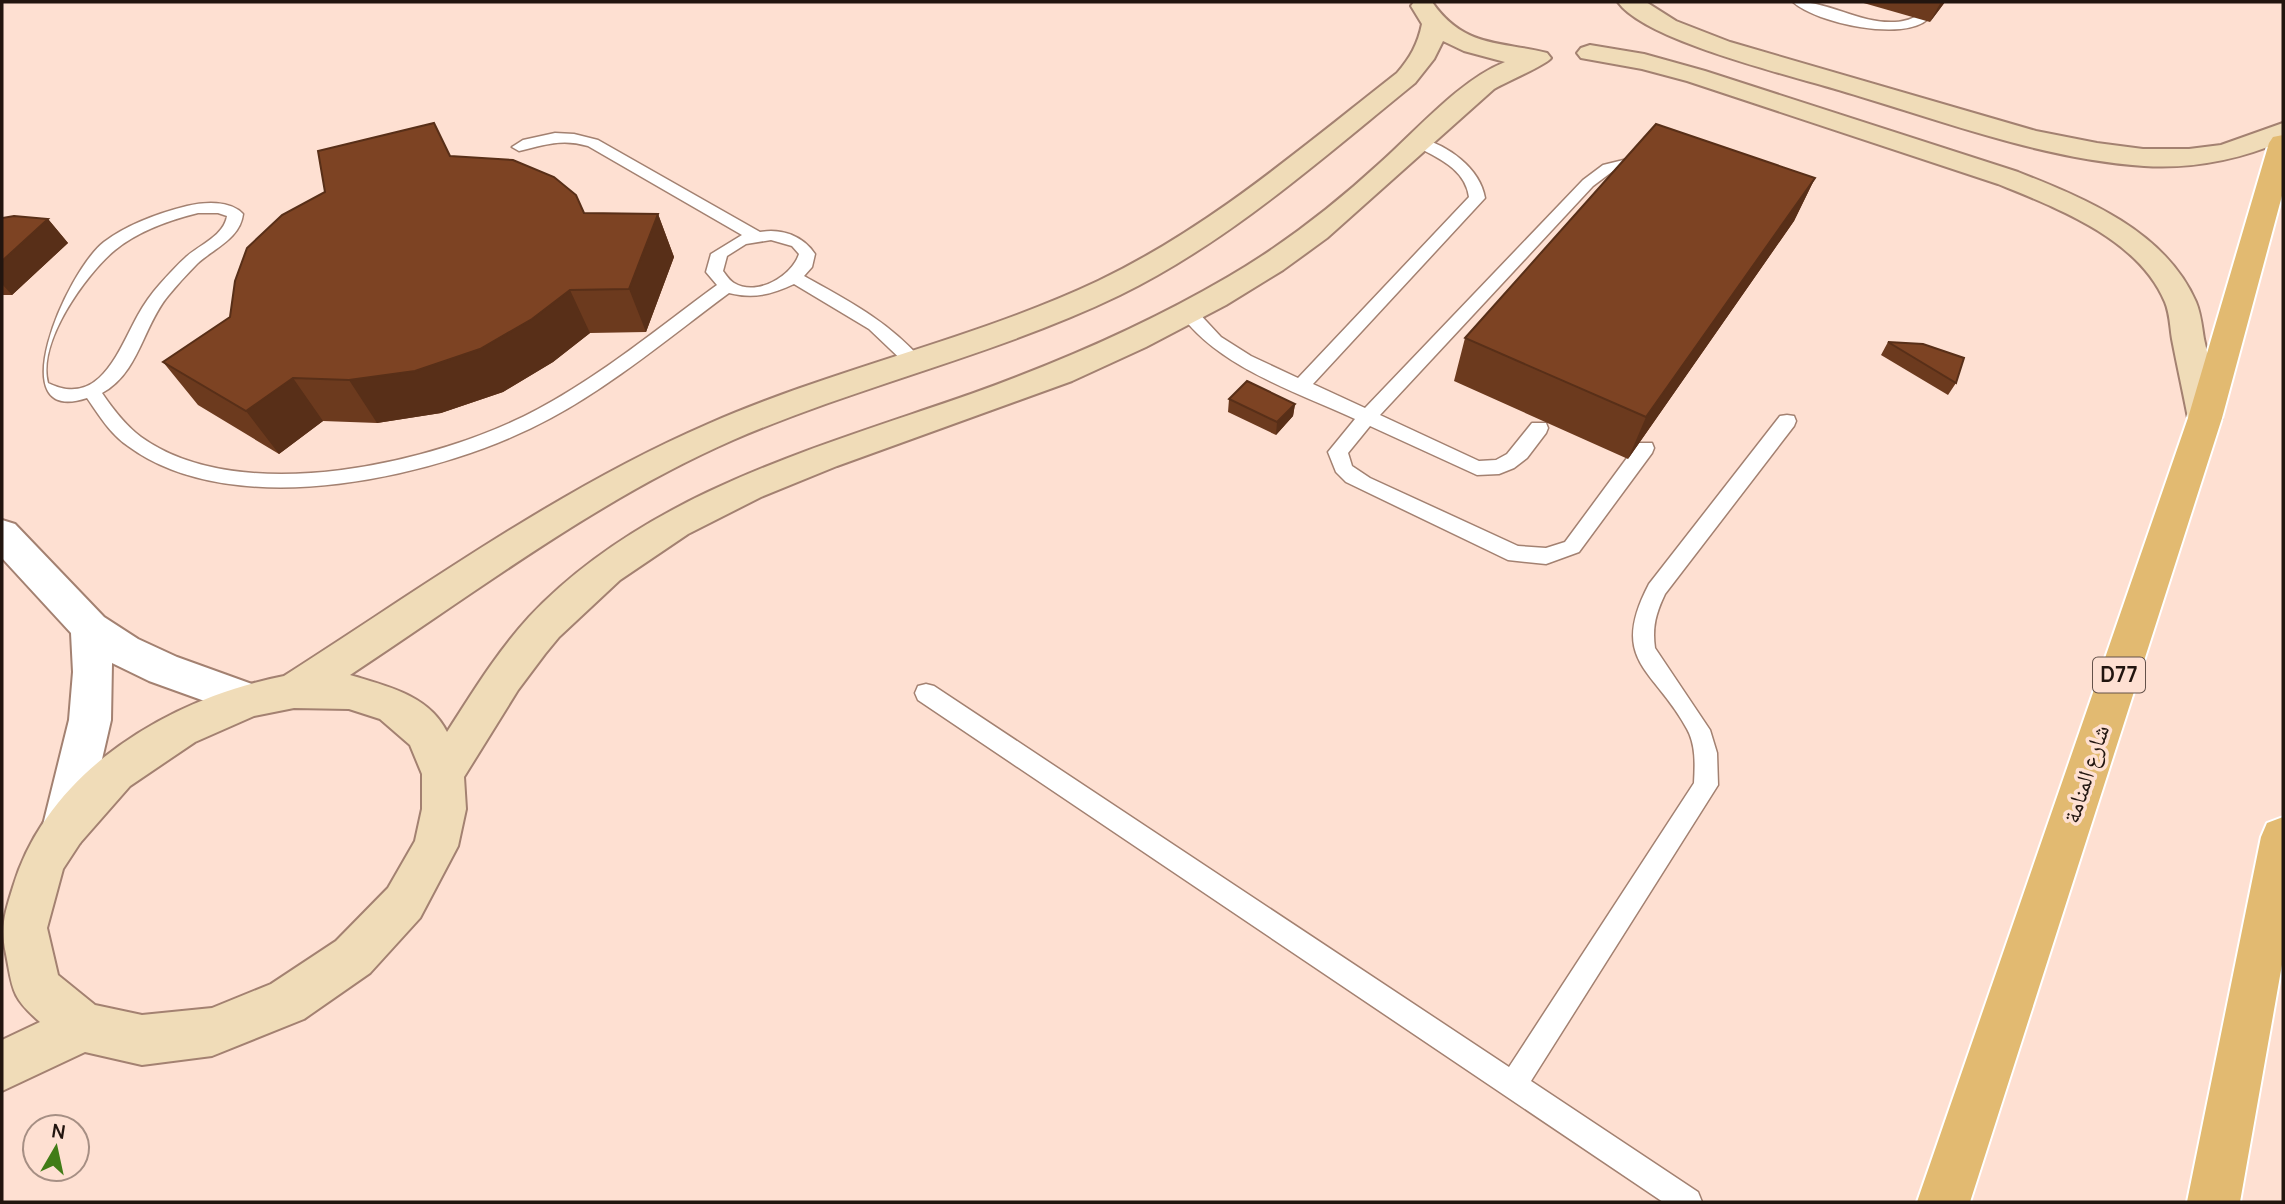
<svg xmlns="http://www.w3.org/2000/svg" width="2285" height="1204" viewBox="0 0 2285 1204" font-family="Manrope,'Noto Naskh Arabic',sans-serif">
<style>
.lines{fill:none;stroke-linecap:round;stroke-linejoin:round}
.lane-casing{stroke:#a38171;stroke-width:3}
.street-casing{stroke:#a38171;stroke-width:4}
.secondary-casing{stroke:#a38171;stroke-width:4}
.primary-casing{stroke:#fff;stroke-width:4}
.lane{fill:#fff;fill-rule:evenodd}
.street{fill:#fff;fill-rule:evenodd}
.secondary{fill:#f0dcb8;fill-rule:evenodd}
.primary{fill:#e2ba71;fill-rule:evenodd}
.wall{fill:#6c3a1e}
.shaded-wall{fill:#582f18}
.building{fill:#7d4323;stroke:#582f18;stroke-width:2}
.labels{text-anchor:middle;stroke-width:7;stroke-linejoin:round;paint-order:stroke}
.shield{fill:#fee0d2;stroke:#64524a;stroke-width:2}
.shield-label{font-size:21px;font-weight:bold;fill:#22150f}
.street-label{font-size:23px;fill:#22150f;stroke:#fee0d2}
</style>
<rect width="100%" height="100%" fill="#fee0d2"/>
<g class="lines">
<g class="lane-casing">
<path id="lane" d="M1793,2C1828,0 1859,24 1895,22C1905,22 1912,18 1921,15L1928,19C1904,42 1816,23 1793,2Z
M555,133L574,134L598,140L760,232C782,228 803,236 815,254L812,267L804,276C847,300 888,321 921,359L924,363L921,367H909L869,329L794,284C771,295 753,299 729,293C671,336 614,384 551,418C443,477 235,525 128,446C110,434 99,415 87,398C0,427 65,273 104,242C128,224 159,213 187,206C204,202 230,200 243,214C240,239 214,248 197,264C187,274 177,285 168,296C143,326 139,373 102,393C113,409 125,425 141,437C241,509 438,463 538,409C602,375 658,328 717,285L706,272L711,254L742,235L588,146C562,138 544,145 519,151L512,147L523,140ZM198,213H218L227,216C224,236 199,245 186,257C177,265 168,275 160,284C151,294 144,304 138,315C119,349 100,409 48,383C37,343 85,275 115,250C138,231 170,220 198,213ZM771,240L792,246L799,254C792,276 757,297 734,283C730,281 726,275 723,271L727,256L746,244Z
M1419,138C1448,145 1480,168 1485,198L1313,384L1365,408L1583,180L1603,165L1644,155L1652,160L1649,163L1613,171L1593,186L1380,415L1479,461L1496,460L1507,454L1532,423H1546L1548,428L1546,433L1527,458L1514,468L1499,474L1477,475L1370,426L1348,453L1352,466L1370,478L1518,546L1546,548L1565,542L1638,443H1652L1654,448L1652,453L1579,552L1546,564L1508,560L1346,482L1336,472L1328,452L1355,419C1297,392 1217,367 1179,312L1188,306L1194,308L1221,337L1251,356L1298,378L1469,197C1465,168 1437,158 1414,145L1412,142L1414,139Z
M1787,415L1794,416L1796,421L1794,426L1665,594C1656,613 1652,627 1655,648L1710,730L1717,753L1718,785L1531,1081L1698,1192L1702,1202H1663L918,700L915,693L918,686L926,684L934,686L1509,1067L1694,783C1695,765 1696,745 1687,729C1655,669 1608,662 1649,584L1780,416Z"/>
</g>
<g class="street-casing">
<path id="street" d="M2,520L15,524L104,617L138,639L177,657L263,688L269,700L263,712L249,717L149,681L112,663L111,720L86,829L80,843L64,849L48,843L42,829L69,720L73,672L71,633L2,558Z"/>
</g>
<g class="secondary-casing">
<path id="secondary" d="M1414,2H1432C1464,48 1499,41 1547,53L1551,58C1546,65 1506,82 1494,89L1327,238L1283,270L1226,305L1146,347L1072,381L837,466L761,497L688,534L620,580L559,637L545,654L518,690L464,777L466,809L458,846L420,918L370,973L304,1019L212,1056L142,1065L85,1052L2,1091V1040L40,1022C11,997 13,990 6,954C0,926 5,913 13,887C48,770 171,698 284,676C422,588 558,489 708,424C835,368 973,340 1098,281C1209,228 1301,148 1397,73C1410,58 1418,44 1422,24L1411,6ZM1443,41L1464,51L1505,62C1460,80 1418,129 1381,162C1333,206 1283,245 1228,277C1146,325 1060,362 971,394C816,448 646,493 529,617C497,652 472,693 447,732C429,695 386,686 350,675C473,594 598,499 733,440C860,385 996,355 1120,295C1230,241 1321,159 1415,83L1434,59ZM294,708L349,709L380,719L410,745L422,774V809L415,841L388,888L336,941L271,984L212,1008L142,1015L95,1005L58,975L47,928L63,869L80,843L130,786L195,742L254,716Z
M1618,2H1646L1676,21L1730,42L2036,131L2097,143L2143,149H2189L2221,145L2283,123V141C2238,160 2193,169 2144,166C2041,159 1940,120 1842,91C1793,76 1645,41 1618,2Z
M1590,45L1644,54L1705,71L2018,172C2086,199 2165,231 2196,302C2201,314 2202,327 2204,339C2210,365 2216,392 2222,418L2217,426L2205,430L2193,426L2188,418C2183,392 2177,365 2172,339C2170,327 2170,314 2165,302C2138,238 2057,208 1998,184L1687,81L1642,69L1581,58L1577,53L1581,48Z"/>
</g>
<g class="primary-casing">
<path id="primary" d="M2283,135V192L2222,418L1970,1202H1917L2188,418L2269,143L2273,137Z
M2283,817V959L2240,1202H2187L2261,837L2267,823Z"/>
</g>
<use href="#lane" class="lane"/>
<use href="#street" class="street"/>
<use href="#secondary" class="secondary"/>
<use href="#primary" class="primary"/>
</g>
<path class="wall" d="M1860,2H1945L1930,22Z
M450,156L584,213L658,214L674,257L646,332L590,333L553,362L503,392L441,413L377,423L323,421L279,454L198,405L163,362L230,317Z
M1815,178L1794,221L1628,459L1454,381L1465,338Z
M2,218L48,219L68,243L12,295H2Z
M1888,342L1956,383L1948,395L1881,355Z
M1229,399L1295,404L1293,416L1276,435L1228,412Z"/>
<path class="shaded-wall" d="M1941,2H1945L1930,22Z
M1815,178L1794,221L1628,459L1646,417Z
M658,214L674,257L646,332L629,289Z
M48,219L68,243L12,295L2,284V261Z
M570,290L590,333L553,362L503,392L441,413L377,423L349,380Z
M293,378L323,421L279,454L246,411Z
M1295,404L1293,416L1276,435L1277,422Z"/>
<path class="building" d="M434,123L450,156L513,160L554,177L576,195L584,213L658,214L629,289L570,290L532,319L480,349L415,371L349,380L293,378L246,411L163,362L230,317L235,281L247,248L282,215L325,192L318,151Z
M1656,124L1815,178L1646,417L1465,338Z
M14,216L48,219L2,261V218Z
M1888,342L1923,344L1964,358L1956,383Z
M1247,381L1295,404L1277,422L1229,399Z"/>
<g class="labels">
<rect class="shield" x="2093" y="657.5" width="52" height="35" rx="5"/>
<g class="shield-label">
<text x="2119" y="682">D77</text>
</g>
<g class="street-label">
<text transform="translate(2086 774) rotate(-72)" y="8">شارع المنامة</text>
</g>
</g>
<rect width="2285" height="1204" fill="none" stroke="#22150f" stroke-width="7"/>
<g transform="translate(56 1148) rotate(9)"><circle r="33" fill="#fee0d2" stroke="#a68f84" stroke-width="2"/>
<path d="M0-5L12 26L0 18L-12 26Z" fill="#417c17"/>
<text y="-10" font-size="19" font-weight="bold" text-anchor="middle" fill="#22150f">N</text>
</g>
</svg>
